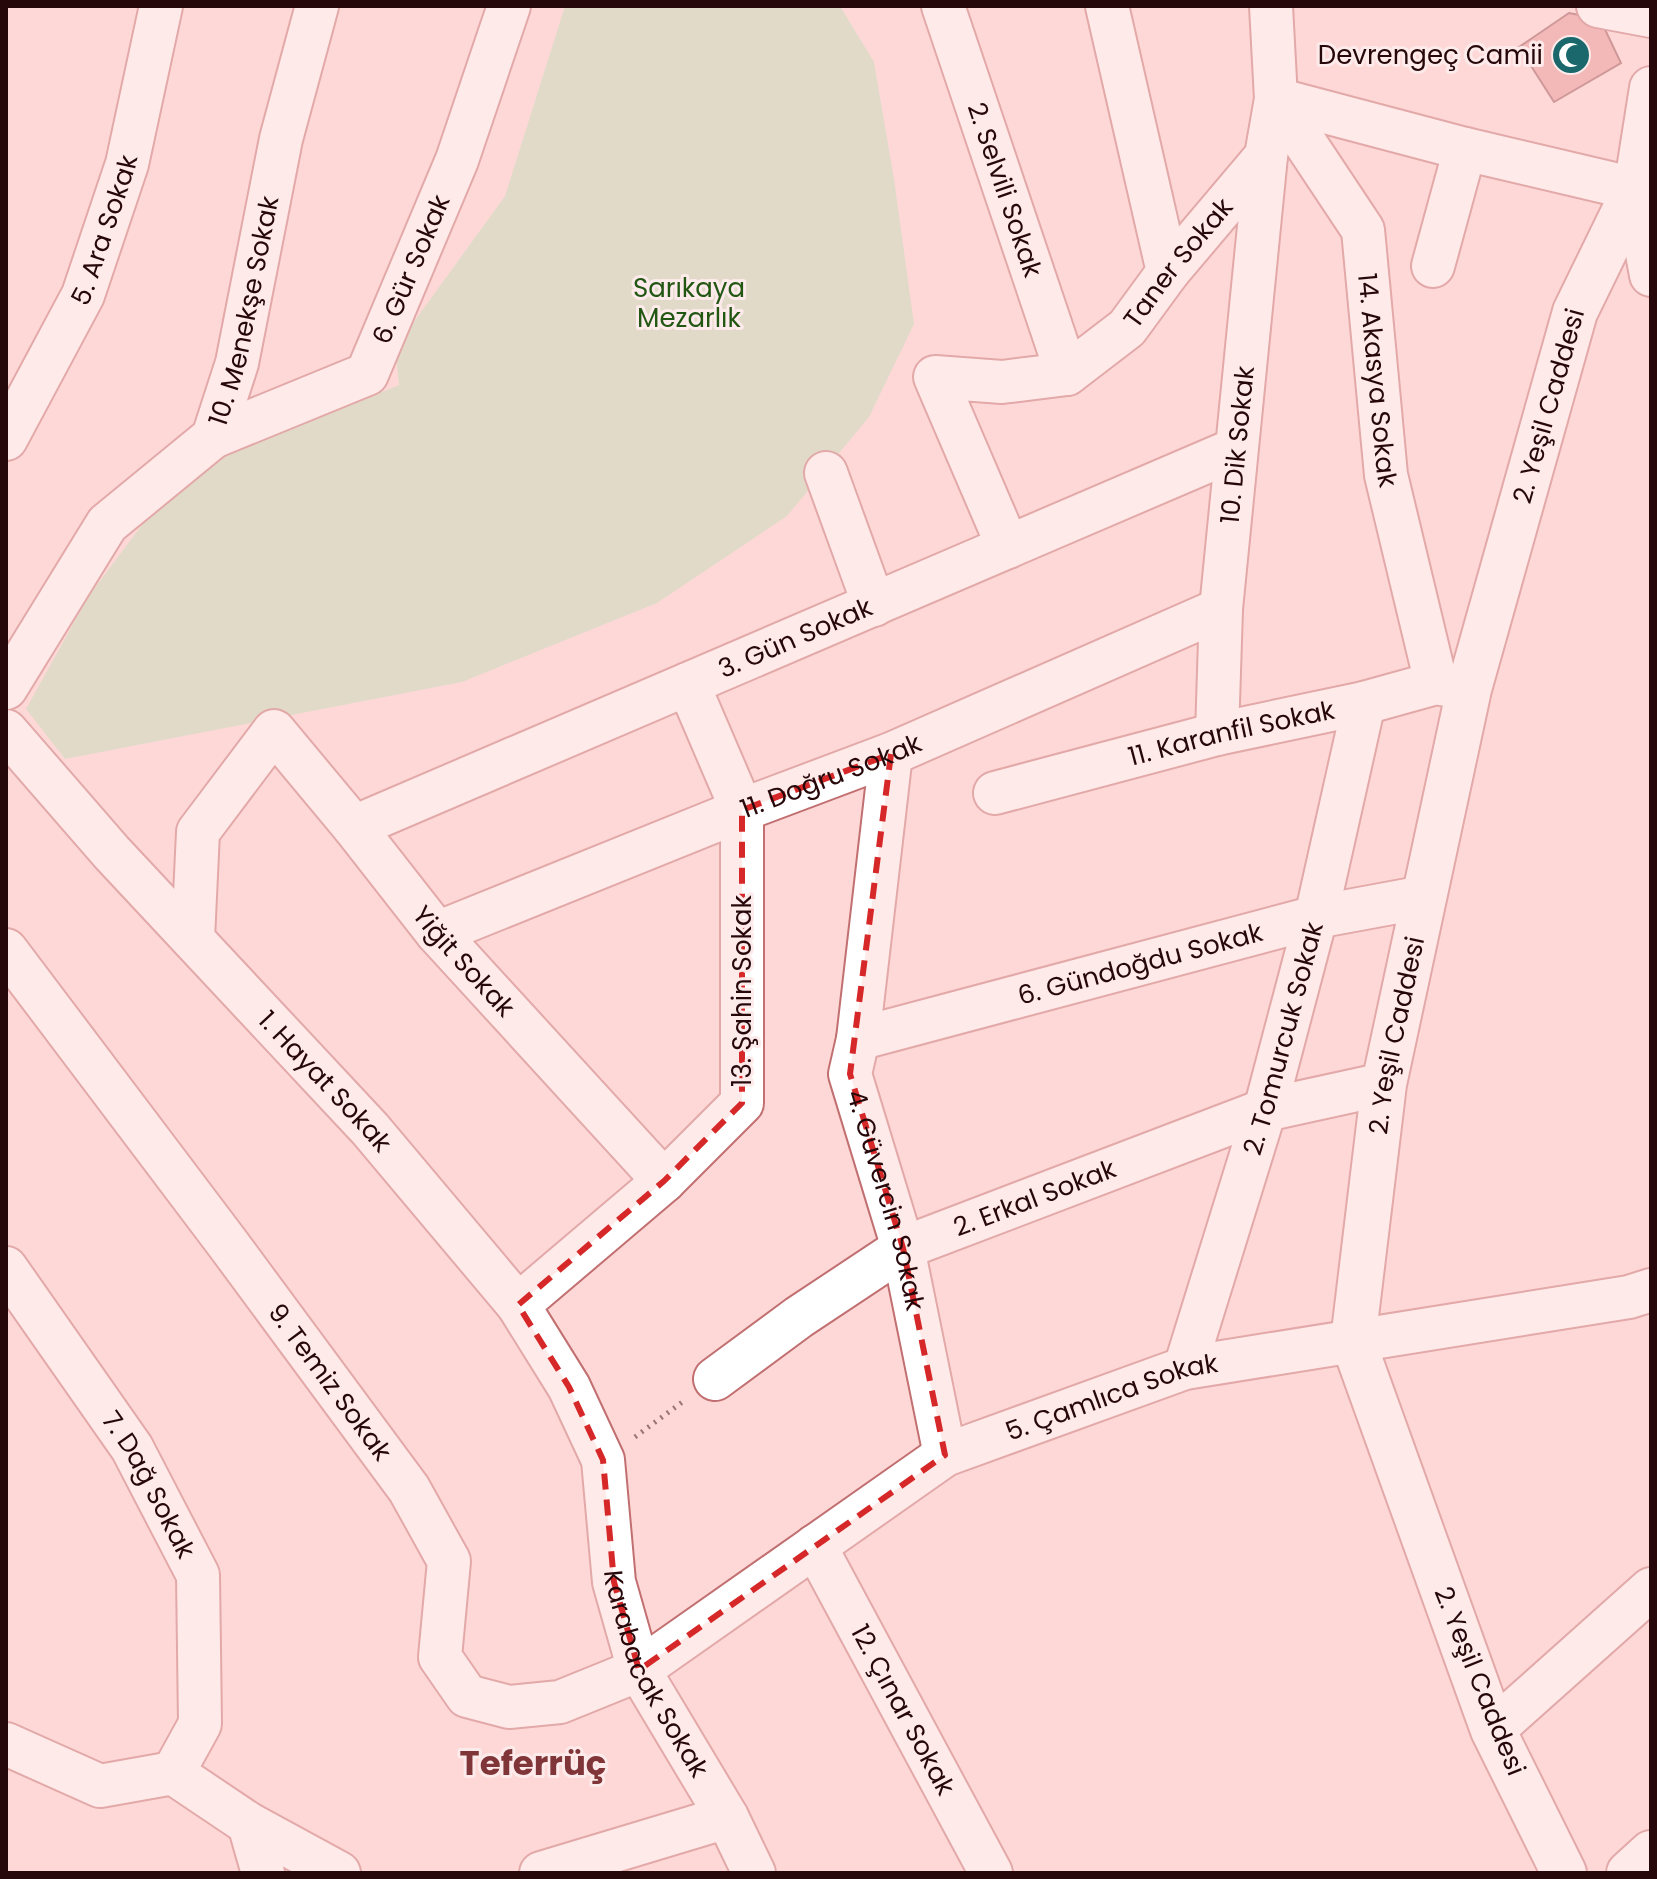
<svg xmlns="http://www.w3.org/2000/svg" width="1657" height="1879" viewBox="0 0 1657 1879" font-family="Poppins,sans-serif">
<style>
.green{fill:#c0dcb9}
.building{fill:#e79292;stroke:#984b4d;stroke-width:2}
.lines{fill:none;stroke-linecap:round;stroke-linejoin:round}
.street-casing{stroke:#c16f70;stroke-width:46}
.secondary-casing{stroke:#c16f70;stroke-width:48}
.path{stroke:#987676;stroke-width:5;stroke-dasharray:2 6;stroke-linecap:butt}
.street{stroke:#fff;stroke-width:42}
.secondary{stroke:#fff;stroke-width:44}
.marked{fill:none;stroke:#d62828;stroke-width:6;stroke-dasharray:16 10;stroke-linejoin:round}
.labels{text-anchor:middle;stroke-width:6;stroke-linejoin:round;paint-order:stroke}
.poi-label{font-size:26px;fill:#27080a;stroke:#fdeaea;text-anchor:end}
.street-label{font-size:26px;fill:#27080a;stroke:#fdeaea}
.park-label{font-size:26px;fill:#225713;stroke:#fdeaea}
.district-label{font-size:34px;font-weight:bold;fill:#803539;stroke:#fdeaea}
</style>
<rect width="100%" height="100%" fill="#fdd8d7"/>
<path class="green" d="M565,6H840L874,62L894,179L914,324L869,417L787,516L657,603L462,682L65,759L26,709L88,597L153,510L208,462L399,385L395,348L505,196Z"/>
<path class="building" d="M1569,13L1600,19L1621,63L1554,102L1519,47Z"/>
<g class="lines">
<g class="street-casing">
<g id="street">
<path id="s1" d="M943,6L1067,374"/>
<path d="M1107,6L1168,272"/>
<path d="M1598,6L1651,16"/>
<path d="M1651,88L1635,189L1651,275"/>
<path id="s2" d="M1276,99L1363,230L1386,475L1436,683"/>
<path d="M1276,99L1465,149L1635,189"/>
<path d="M1433,266L1465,149"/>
<path id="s3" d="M213,437L367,374L457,160L509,6"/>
<path id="s4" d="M6,439L83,295L127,164L161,6"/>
<path d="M826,473L874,605"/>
<path id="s5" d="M1008,547L935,377L1002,382L1067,374L1127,328L1168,272L1266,156L1276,99L1271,6"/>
<path id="s6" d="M6,688L107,524L213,437L237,363L281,139L317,6"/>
<path id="s7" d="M6,731L112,853L370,1129L518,1305L569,1387L603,1460L614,1582L639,1670L727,1817L754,1873"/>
<path id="s8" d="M1217,734L1221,609L1266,156"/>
<path id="s9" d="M891,754L858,1039L850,1074L903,1248L945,1455"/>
<path id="s10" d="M995,793L1217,734L1364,703L1436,683L1463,688"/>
<path id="s11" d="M354,827L1236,449"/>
<path id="s12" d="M437,933L742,810L891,754L1221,609"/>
<path id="s13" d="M193,939L198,832L274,731L354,827L437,933L664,1181"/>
<path id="s14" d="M6,950L228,1244L409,1489L449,1561L440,1657L467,1696L509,1707L560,1702L639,1670L945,1455L1185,1368L1629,1297L1651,1290"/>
<path id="s15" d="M858,1039L1316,917L1424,897"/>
<path id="s16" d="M6,1268L132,1448L198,1575L200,1724L173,1773"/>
<path d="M518,1305L664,1181L742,1103V810L688,684"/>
<path id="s17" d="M1185,1368L1265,1110L1316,917L1364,703"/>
<path id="s18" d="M715,1379L799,1317L903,1248L1265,1110L1384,1084"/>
<path id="s19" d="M815,1546L991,1873"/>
<path d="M1493,1730L1651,1589"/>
<path d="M6,1744L100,1786L173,1773L249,1824L339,1873"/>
<path d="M249,1824L263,1873"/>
<path d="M541,1873L727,1817"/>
</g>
</g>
<g class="secondary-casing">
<g id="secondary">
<path id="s20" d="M1564,1873L1493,1730L1353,1341L1384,1084L1469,689L1575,312L1635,189"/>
<path d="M1629,1873L1651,1853"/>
</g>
</g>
<path class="path" d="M635,1437L685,1400"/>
<use href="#street" class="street"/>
<use href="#secondary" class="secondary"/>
</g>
<path d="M0 0H1657V1879H0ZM891,754L850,1074L903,1248L945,1455L639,1670L614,1582L603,1460L569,1387L518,1305L664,1181L742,1103V810Z" fill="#fdd8d7" fill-opacity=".55" fill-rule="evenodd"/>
<path class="marked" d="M891,754L850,1074L903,1248L945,1455L639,1670L614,1582L603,1460L569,1387L518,1305L664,1181L742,1103V810Z"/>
<defs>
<g id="mosque-disc" transform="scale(2)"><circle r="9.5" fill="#1a686b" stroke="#fdeaea"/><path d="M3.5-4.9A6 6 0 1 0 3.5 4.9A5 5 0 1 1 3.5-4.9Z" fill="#fff"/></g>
</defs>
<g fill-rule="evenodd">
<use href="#mosque-disc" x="1571" y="55"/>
</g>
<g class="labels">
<g class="poi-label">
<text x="1543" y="64">Devrengeç Camii</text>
</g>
<g class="street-label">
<text dy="9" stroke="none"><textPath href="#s1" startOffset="194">2. Selvili Sokak</textPath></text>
<text dy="9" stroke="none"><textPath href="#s4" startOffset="232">5. Ara Sokak</textPath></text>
<text dy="9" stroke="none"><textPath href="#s5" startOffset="476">Taner Sokak</textPath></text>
<text dy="9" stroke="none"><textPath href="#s3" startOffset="280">6. Gür Sokak</textPath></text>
<text dy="9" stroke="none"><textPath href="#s6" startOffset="460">10. Menekşe Sokak</textPath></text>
<text dy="9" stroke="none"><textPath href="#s2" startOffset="308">14. Akasya Sokak</textPath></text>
<text dy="9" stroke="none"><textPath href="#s20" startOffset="1530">2. Yeşil Caddesi</textPath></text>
<text dy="9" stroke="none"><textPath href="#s8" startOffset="290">10. Dik Sokak</textPath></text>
<text dy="9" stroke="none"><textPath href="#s11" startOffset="480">3. Gün Sokak</textPath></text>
<text dy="9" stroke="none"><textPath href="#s10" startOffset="244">11. Karanfil Sokak</textPath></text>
<text dy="9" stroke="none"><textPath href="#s12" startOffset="424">11. Doğru Sokak</textPath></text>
<text dy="9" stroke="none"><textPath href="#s13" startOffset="532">Yiğit Sokak</textPath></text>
<text dy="9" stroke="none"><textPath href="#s15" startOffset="292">6. Gündoğdu Sokak</textPath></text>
<text transform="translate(742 991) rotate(-90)" y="9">13. Şahin Sokak</text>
<text dy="9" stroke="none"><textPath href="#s20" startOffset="882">2. Yeşil Caddesi</textPath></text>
<text dy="9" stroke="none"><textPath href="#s17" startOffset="344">2. Tomurcuk Sokak</textPath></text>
<text dy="9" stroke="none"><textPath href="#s7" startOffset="474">1. Hayat Sokak</textPath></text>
<text dy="9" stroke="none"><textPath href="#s18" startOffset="370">2. Erkal Sokak</textPath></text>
<text dy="9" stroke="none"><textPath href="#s9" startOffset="454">4. Güvercin Sokak</textPath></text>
<text dy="9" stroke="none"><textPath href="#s14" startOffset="540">9. Temiz Sokak</textPath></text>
<text dy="9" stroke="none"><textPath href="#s14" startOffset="1630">5. Çamlıca Sokak</textPath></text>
<text dy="9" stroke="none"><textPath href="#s16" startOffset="260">7. Dağ Sokak</textPath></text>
<text dy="9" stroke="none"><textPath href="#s7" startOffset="1170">Karabacak Sokak</textPath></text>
<text transform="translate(1480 1681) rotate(68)" y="9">2. Yeşil Caddesi</text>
<text dy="9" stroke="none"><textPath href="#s19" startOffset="186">12. Çınar Sokak</textPath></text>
</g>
<g class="park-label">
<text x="689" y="297">Sarıkaya<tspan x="689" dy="30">Mezarlık</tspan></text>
</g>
<g class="district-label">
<text x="533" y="1775">Teferrüç</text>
</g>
</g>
<rect width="1657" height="1879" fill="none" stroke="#27080a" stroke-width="16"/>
</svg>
